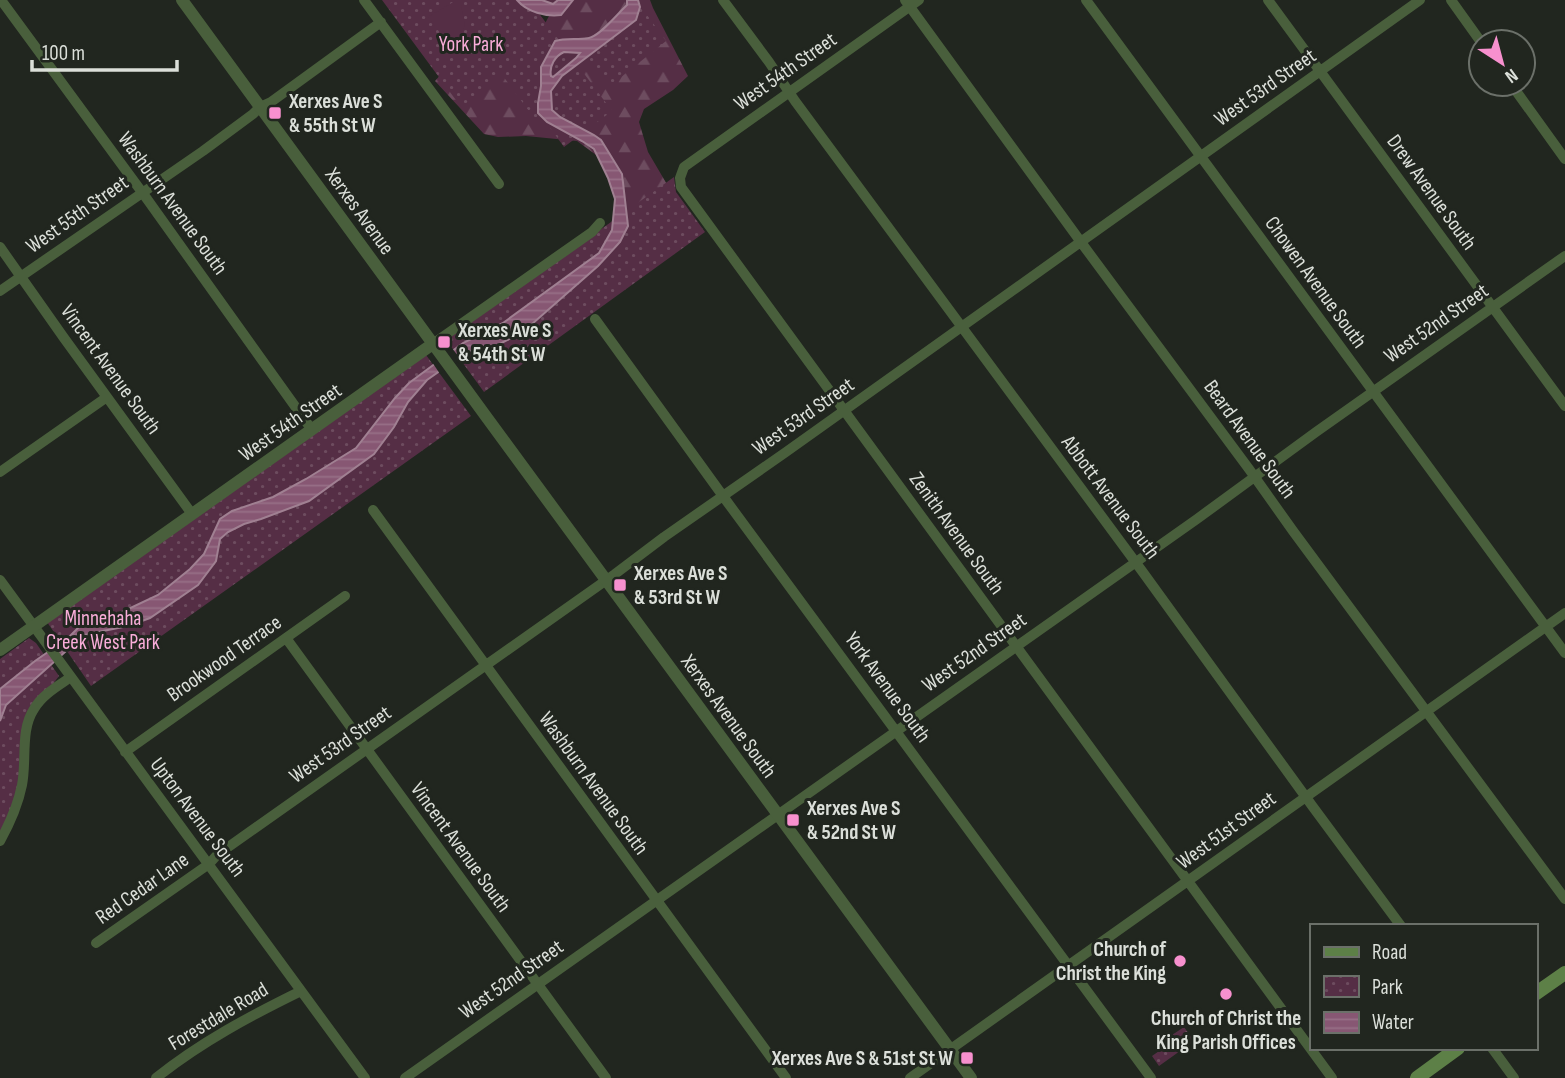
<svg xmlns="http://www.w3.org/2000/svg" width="1565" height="1078" viewBox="0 0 1565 1078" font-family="'Sofia Sans Condensed',sans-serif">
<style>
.forest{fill:url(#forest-firs)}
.park{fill:url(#park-dots)}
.garden{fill:#552e45}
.water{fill:url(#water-rules);stroke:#a08092;stroke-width:2;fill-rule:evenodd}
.pier{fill:#21261f}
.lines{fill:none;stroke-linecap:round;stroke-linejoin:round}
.minor{stroke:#495f3c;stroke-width:10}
.tertiary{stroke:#495f3c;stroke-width:12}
.secondary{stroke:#5d8047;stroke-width:14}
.poi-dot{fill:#f790ce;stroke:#21261f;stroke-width:2.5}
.labels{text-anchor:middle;stroke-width:6;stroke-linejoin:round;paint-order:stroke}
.park-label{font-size:21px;fill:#f9add9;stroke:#21261f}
.street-label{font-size:21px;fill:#dbdfd9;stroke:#21261f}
.poi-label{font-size:21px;font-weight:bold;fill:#dbdfd9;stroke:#21261f;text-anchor:start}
</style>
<defs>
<pattern id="forest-firs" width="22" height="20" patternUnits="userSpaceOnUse" patternTransform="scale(1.75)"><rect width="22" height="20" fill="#552e45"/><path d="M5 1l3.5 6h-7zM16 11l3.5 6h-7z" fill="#6d4c5f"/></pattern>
<pattern id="park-dots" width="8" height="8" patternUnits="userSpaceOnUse" patternTransform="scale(1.75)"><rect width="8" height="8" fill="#552e45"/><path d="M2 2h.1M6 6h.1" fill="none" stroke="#6d4c5f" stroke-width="1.8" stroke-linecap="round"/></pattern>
<pattern id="water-rules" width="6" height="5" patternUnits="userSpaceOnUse" patternTransform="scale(1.75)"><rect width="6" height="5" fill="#875773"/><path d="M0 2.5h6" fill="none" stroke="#976f86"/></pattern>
</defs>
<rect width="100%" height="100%" fill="#21261f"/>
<path class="forest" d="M539,0H650L653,8L688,76L673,90L644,109L639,122L648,152L675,198L627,226L622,174L577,141L526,136L498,137L484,134L435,81L443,72L531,50L549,16Z"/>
<path class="park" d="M382,0H529L612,111L564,147L543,118L537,122L503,76L461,107Z
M636,0L666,41L610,86L582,50Z
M674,177L676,192L705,232L484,392L446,340Z
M426,355L471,416L91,686L47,622Z
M29,638L36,643L59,676L32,711L22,785L0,841V659Z
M1184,1027L1194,1041L1159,1066L1152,1056L1172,1042L1169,1037Z"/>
<path class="garden" d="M455,1L461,5L465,26L458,37L448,43L428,17Z"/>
<path class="water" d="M517,0H542L553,4L558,0H573L561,15C546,17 527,12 517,0Z
M627,0H638L640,7L636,20L562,76L551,91L552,110L560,117L594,135L601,140L622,174L628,226L620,242L598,266L523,332L492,348H479L467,352L427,380L408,402L394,427L374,454L309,501L261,519L244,524L228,532L220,539L216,561L198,585L150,618L128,626L88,634L75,643L6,705L0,721V689L35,661L68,638L85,621L122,612L158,595L190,569L204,554L220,519L232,511L273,497L306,479L356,448L395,398L409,383L463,343L503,323L599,253L612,230L615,199L608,178L594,149L582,141L547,122L538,113V103L541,86V67L555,41C566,38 577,40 589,38C600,36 618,13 627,5ZM564,52L580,53L576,58L553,77L551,76C549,66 555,56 564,52Z"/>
<path class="pier" d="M452,348L461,360L440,374L432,362Z"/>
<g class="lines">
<path class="minor" d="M1,0L147,199L312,430
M364,0L499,184
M723,0L769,62L795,101L1142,571L1313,807L1401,926
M905,0L1086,249L1249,469L1293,531L1565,899
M919,0L684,167L680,178L681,187C897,485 1115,781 1332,1078
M1086,0L1565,653
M1268,0L1565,406
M1451,0L1481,42
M1511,84L1565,159
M0,247L64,338L192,514
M0,291L203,151L253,114L260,107L271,102L381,22
M595,319L728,503L1151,1078
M434,343L592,232L600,223
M0,472L107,397
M373,510L786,1078
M0,580L365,1078
M286,638L606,1078
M125,752L345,596
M0,841C10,823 18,805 22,785C27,760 20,730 34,709C42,695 58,686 71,677
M96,943L209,864L217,855L615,574L664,537L786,452L1420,0
M1492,1048L1514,1078
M156,1078C201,1042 250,1016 301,991
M405,1078L1197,519L1316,432L1565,256
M910,1078L1565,613"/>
<path class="tertiary" d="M182,0C444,360 708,719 971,1078
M0,650L434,343"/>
<path class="secondary" d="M1535,994L1565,973
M1417,1078L1458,1048"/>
</g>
<g class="poi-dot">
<rect x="268" y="106" width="14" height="14" rx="3.5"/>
<rect x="437" y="335" width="14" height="14" rx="3.5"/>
<rect x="613" y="578" width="14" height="14" rx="3.5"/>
<rect x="786" y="813" width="14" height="14" rx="3.5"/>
<circle cx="1180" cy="961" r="7"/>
<circle cx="1226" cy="994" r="7"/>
<rect x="960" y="1051" width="14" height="14" rx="3.5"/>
</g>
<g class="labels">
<g class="park-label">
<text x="471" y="51">York Park</text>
<text x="103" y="625">Minnehaha<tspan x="103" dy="24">Creek West Park</tspan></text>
</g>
<g class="street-label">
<text transform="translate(785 71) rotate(-35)" y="7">West 54th Street</text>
<text transform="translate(1265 87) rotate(-35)" y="7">West 53rd Street</text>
<text transform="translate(1432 192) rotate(54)" y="7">Drew Avenue South</text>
<text transform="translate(173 203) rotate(54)" y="7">Washburn Avenue South</text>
<text transform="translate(360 211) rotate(54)" y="7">Xerxes Avenue</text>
<text transform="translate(77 214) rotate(-35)" y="7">West 55th Street</text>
<text transform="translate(1316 282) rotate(54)" y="7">Chowen Avenue South</text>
<text transform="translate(1436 323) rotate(-35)" y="7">West 52nd Street</text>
<text transform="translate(111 369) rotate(54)" y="7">Vincent Avenue South</text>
<text transform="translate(803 416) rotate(-35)" y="7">West 53rd Street</text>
<text transform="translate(290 422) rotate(-35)" y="7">West 54th Street</text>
<text transform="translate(1250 439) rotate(54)" y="7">Beard Avenue South</text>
<text transform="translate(1111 497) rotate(53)" y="7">Abbott Avenue South</text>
<text transform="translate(957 533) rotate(54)" y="7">Zenith Avenue South</text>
<text transform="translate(974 652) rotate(-35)" y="7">West 52nd Street</text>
<text transform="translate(224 658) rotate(-35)" y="7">Brookwood Terrace</text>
<text transform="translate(888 687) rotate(54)" y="7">York Avenue South</text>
<text transform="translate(729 716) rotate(54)" y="7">Xerxes Avenue South</text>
<text transform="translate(340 744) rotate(-35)" y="7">West 53rd Street</text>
<text transform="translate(594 783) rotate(54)" y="7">Washburn Avenue South</text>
<text transform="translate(198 817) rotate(53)" y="7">Upton Avenue South</text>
<text transform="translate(1226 830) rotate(-36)" y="7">West 51st Street</text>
<text transform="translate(461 847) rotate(54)" y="7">Vincent Avenue South</text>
<text transform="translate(142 888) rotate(-35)" y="7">Red Cedar Lane</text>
<text transform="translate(511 979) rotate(-35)" y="7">West 52nd Street</text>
<text transform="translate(218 1016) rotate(-31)" y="7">Forestdale Road</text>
</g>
<g class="poi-label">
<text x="289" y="108">Xerxes Ave S<tspan x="289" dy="24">&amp; 55th St W</tspan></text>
<text x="458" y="337">Xerxes Ave S<tspan x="458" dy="24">&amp; 54th St W</tspan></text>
<text x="634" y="580">Xerxes Ave S<tspan x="634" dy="24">&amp; 53rd St W</tspan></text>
<text x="807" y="815">Xerxes Ave S<tspan x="807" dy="24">&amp; 52nd St W</tspan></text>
<text x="1166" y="956" text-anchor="end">Church of<tspan x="1166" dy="24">Christ the King</tspan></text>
<text x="1226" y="1025" text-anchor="middle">Church of Christ the<tspan x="1226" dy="24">King Parish Offices</tspan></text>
<text x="953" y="1065" text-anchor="end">Xerxes Ave S &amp; 51st St W</text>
</g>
</g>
<rect x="1310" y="924" width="228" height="126" fill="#21261f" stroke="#6b7069" stroke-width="2"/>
<rect x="1324" y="947" width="35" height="10" fill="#5d8047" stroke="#6b7069" stroke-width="2"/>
<text x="1372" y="959" font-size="21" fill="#dbdfd9">Road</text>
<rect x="1324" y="976" width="35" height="21" fill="url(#park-dots)" stroke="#6b7069" stroke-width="2"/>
<text x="1372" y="994" font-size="21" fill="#dbdfd9">Park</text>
<rect x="1324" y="1012" width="35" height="21" fill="url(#water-rules)" stroke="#6b7069" stroke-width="2"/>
<text x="1372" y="1029" font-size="21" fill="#dbdfd9">Water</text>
<g transform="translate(1502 63) rotate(144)"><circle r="33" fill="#21261f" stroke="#6b7069" stroke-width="2"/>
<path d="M0-5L12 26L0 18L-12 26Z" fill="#f790ce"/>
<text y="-10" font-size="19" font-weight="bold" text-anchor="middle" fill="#dbdfd9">N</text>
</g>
<path d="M32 60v10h145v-10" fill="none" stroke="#dbdfd9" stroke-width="3.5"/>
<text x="42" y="60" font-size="21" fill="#dbdfd9" stroke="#21261f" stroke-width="5" paint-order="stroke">100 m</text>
</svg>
